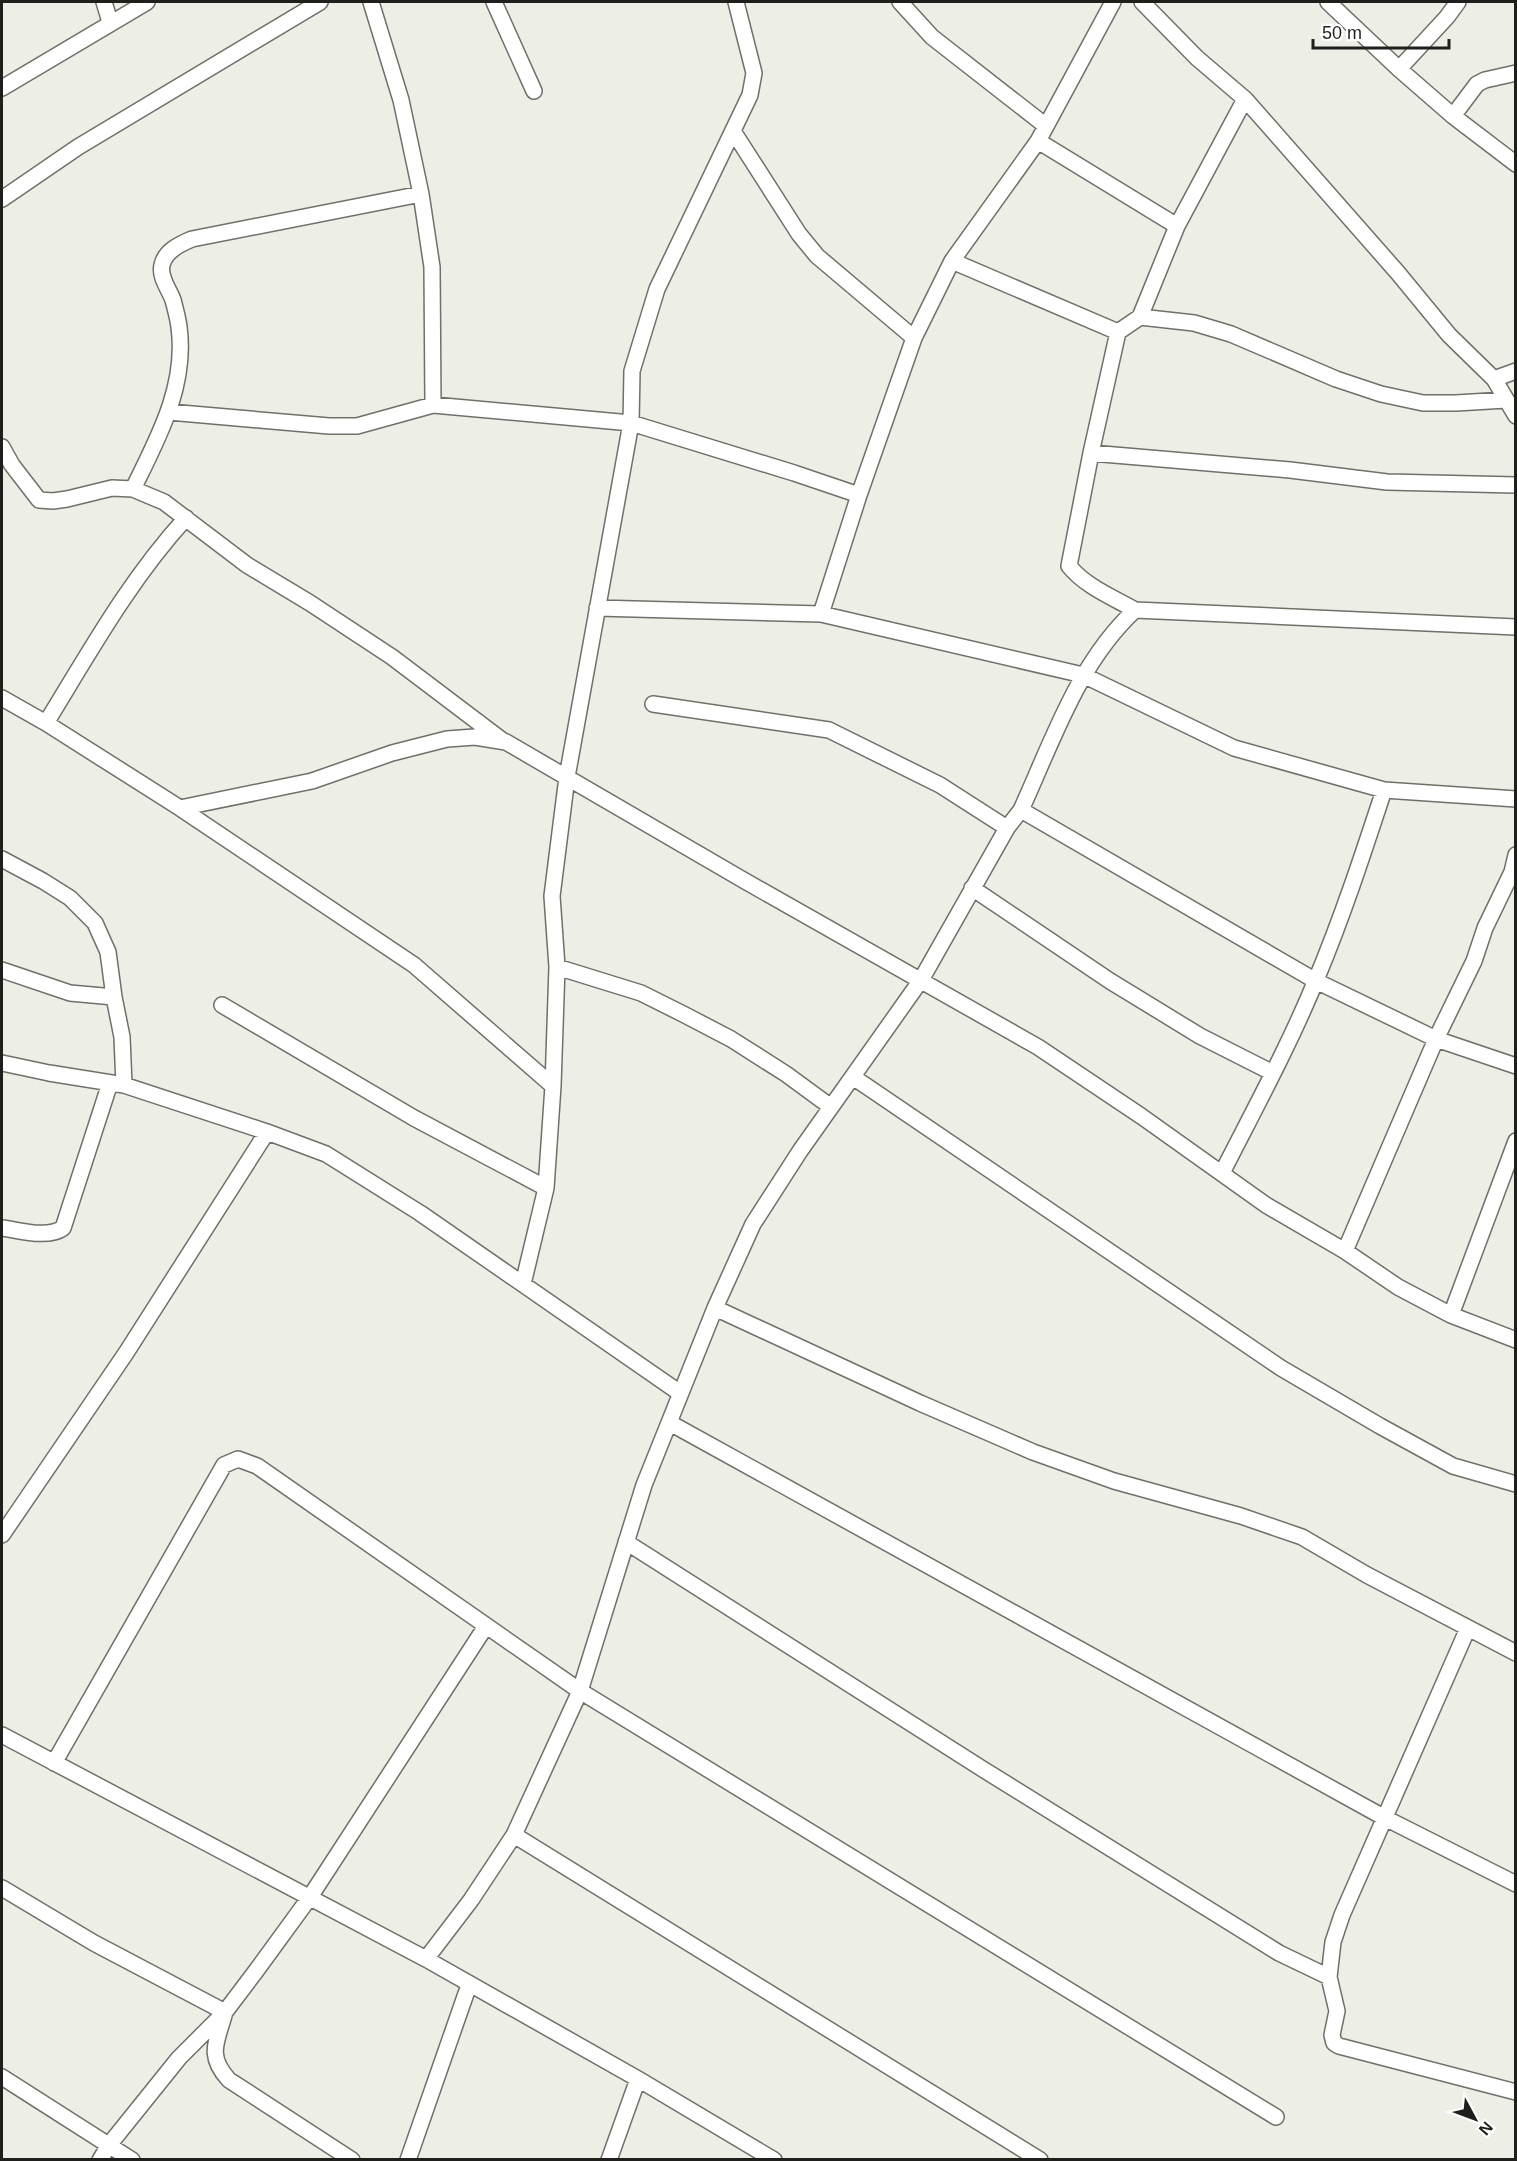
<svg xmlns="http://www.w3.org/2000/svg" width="1517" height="2161" viewBox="0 0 1517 2161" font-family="Helvetica,sans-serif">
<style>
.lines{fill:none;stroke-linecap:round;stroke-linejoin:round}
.minor-casing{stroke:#6f7068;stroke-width:18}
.minor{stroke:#fff;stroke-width:15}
</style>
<rect width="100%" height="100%" fill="#edeee5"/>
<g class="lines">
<g class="minor-casing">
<path id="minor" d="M104,2L110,22
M371,2L401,100L421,194L432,267L433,405
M494,2L534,91
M900,2L932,37L1046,126
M1142,2L1197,58L1245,99L1398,273L1449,335L1494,379L1516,416
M1328,2L1399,69L1453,116L1516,164
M1399,69L1447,17L1458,2
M2,88L147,2
M1453,116L1477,84L1485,80L1516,73
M733,131L799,234L817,256L914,338
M1038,141L1177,226
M2,199L78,147L320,2
M952,261L1118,332
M1140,317L1194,323L1231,334L1336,379L1381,394L1423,403H1456L1506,400
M1494,379L1516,371
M169,412L329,426H357L433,405L631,423L794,473L859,495
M2,447L12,465L39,500L53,501L67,499L112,488L133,489L164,502L247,565L310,603L392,657L503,741
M1091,453L1290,470L1387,482L1516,485
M133,489C158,438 187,386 179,327C178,318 175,308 173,300C169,289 159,277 162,265C165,251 180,244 192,239L421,194
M597,608L821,614L1083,675L1234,748L1384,790L1516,799
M1135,610C1112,597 1085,586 1069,566L1091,453L1118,332L1140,317L1177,226L1245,99
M821,614L859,495L914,338L952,261L1038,141L1113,2
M2,698L46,723L180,808L414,965L553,1086
M653,704L829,730L940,785L1007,828
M46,723C89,653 130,579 186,518
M180,808L312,781L392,753L447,739L475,737L506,742L745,881L1038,1047L1141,1116L1266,1205L1345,1251L1398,1287L1451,1315L1516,1340
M1021,810L1316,981L1436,1039L1516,1066
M2,859L43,881L70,898L95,923L108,952L114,997L122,1037L124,1085
M972,888L1110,981L1200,1036L1273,1073
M557,967L641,993L685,1015L731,1039L786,1074L831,1107
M2,970L70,993L114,997
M222,1005L414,1118L546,1188
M2,1063L49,1073L124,1085L267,1132L326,1154L420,1213L680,1393
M853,1077L1281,1368L1380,1426L1453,1466L1516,1484
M1222,1173C1254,1110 1289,1046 1316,980C1342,918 1363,854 1384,790
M2,1228C19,1230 47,1239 63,1228L110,1083
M1345,1251L1436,1039L1474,961L1485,928L1512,872L1516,855
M523,1284L546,1188L553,1086L557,967L552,896L567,777L631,423L632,371L657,289L750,95L754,73L736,2
M715,1308L920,1403L1033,1452L1114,1481L1241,1516L1302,1537L1367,1575L1516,1653
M1451,1315L1516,1141
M670,1423L1385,1818L1516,1884
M2,1535L126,1353L267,1132
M626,1542L981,1768L1279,1953L1329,1977
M1468,1628L1342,1915L1333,1942L1329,1977L1337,2011L1332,2035L1334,2043L1339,2046L1516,2092
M2,1735L426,1959L638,2079L774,2160
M54,1763L224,1465L238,1459L257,1466L580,1691L1276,2117
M514,1835L1040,2160
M2,1888L94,1943L225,2012C217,2042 206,2055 229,2080L352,2160
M426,1959L471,1900L514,1835L580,1691L644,1485L715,1308L753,1224L800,1151L921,980L1007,828L1021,810C1053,740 1078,663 1135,610L1516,627
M2,2077L132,2160
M100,2160L109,2145L179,2058L225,2012L256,1971L310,1897L486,1626
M408,2160L469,1985
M609,2160L638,2079"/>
</g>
<use href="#minor" class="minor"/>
</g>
<rect width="1517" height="2161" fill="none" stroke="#1f1f1c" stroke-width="6"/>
<g transform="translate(1475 2119) rotate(131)" stroke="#ffffff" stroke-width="4.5" paint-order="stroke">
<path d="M0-4.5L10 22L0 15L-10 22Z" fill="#1f1f1c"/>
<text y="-9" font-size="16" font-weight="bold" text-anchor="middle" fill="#1f1f1c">N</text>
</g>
<path d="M1313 39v9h136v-9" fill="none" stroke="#1f1f1c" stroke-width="3"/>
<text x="1322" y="39" font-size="18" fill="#1f1f1c" stroke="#ffffff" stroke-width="4.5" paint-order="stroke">50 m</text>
</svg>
